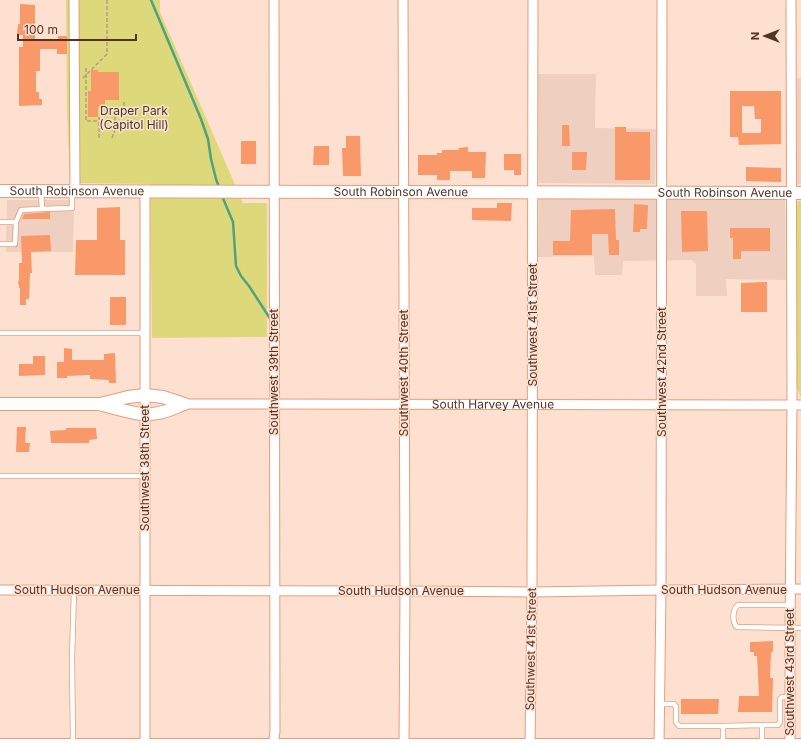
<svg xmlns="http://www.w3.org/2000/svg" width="801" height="748" viewBox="0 0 801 748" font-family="Inter,sans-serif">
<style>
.built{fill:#efcfbf}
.green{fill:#ddd97a}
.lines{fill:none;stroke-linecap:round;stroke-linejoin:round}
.stream{stroke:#50a27e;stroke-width:2.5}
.building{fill:#f99969;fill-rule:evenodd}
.lane-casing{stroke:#e59d7b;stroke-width:6}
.street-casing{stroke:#e59d7b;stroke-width:11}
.secondary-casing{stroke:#e59d7b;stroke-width:14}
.path{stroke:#b89a8b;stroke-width:1.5;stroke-dasharray:4 2;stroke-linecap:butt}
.lane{stroke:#fff;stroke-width:4.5}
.street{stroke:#fff;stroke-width:9}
.secondary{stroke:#fff;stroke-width:12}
.labels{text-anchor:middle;stroke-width:3;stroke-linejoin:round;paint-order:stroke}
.park-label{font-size:12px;fill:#3c3b23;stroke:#fee0d1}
.street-label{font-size:12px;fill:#523426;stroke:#fee0d1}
</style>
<rect width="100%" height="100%" fill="#fee0d1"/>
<path class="built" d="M538,74H596L595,128L656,129L655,184L539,183Z
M797,78H801V184H797Z
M539,199L785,200L786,280L726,279L727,296H696V264L691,260L623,261L622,275H595L594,256L538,257Z
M7,200H74L73,252H6Z"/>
<path class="green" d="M66,0H160V12L243,203H267V337L152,338L150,184L70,183L67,109Z
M798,201H801V398L797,388L795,278L797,207Z"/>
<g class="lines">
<path class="stream" d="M151,0L201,119L208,139L211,159L216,179L219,187
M222,196L233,222L236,266L241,276L249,286L271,320"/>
</g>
<path class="building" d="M20,4L35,5V40L58,39V36H67V54H57V49H40V71H36V92H39V99H42V105L19,106V47H23V35H17L18,24H20Z
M91,70H98V72H119V100H105V107H98V117H88V91H91Z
M730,91H781V144L739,145L738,137H730ZM742,106H754L755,119H761V132L760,133H742Z
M562,125H569L570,146H562Z
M615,127H626V132H650V180H615Z
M346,136H360L361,176H343L342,148H346Z
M241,141H256V164H241Z
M314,146H329V165H313Z
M468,147V152H486L485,178H472V171H450V180H437V175H418V155H437V153H442V150H459L458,148Z
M572,152H587L586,170H572Z
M504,154H521V175H514V170H504Z
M746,167L781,168V182L746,181Z
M497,203H512L511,221L472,220V208H497Z
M634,204L648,205L647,229H640V232H633Z
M120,207V240H125V275H75L76,240H97V208Z
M615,209L616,240H619V255H609L608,234H592V255H553V241H570L571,210Z
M681,211H707L708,251L682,252Z
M50,212V219H22L24,214Z
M730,228H770V251H741V259H733V238H730Z
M50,235L51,251L31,252L32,273H30L29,299H26V305H20V288H19L18,281H19V263H22L21,236Z
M767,282V312H741V283Z
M110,297H126V325H110Z
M64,348L72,349V360H104V354L115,353L116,383H109V380L90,379V375L67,376V378H57V362H64Z
M33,356H45V375L19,376V364H33Z
M17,427H26L25,443H30L29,452H16Z
M66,428H96L97,439L89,440V443H51L50,431L66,430Z
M773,641V652H771L770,678H773L772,712H738L739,696H759L757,656H754V652H750V642Z
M681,699H719L718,714H681Z"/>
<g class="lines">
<g class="lane-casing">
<path id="lane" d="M42,209L72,208V193
M0,222H16L15,244H0
M16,222L21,210L42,209L41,192
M0,333H145
M0,476H145
M790,605H738C732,610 732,622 737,627L801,628
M660,704H674L676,707V722L679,726H723V744
M762,725H778L780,722V699L782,697H790
M723,726L762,725V745
M73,745L72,658L74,590"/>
</g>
<g class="street-casing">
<g id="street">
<path d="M74,0L75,191"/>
<path d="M403,0L405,591L404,745"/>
<path d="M145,192V745"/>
<path id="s1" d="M184,404L801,405"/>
<path d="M0,590L405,591L532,592L661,590L801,589"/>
<path d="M530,745L532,592L533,0"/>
<path d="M659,745L661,590L662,0"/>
<path d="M790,745V628L792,405L791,0"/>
<path d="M273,748L275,731C273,488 275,244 274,0"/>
</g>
</g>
<g class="secondary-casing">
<g id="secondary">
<path id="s2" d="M0,191L801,193"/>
<path d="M0,404H100L128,397L145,395L163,397L184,404"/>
<path d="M102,405C120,409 139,417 158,413C167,412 176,407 184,404"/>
<path d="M0,745H801"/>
</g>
</g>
<path class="path" d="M86,68V121H99
M83,78L107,54V0
M99,138V117
M112,138L115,130V116L124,106V100"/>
<use href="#lane" class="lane"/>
<use href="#street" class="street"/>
<use href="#secondary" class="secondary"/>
</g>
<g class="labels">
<g class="park-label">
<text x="134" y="115">Draper Park<tspan x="134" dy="14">(Capitol Hill)</tspan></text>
</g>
<g class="street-label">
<text dy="4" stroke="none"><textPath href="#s2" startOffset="77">South Robinson Avenue</textPath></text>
<text dy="4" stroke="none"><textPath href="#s2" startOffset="401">South Robinson Avenue</textPath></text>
<text dy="4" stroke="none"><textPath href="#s2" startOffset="725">South Robinson Avenue</textPath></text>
<text transform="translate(533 325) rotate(-90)" y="4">Southwest 41st Street</text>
<text transform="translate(274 372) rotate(-90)" y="4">Southwest 39th Street</text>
<text transform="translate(662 372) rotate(-90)" y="4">Southwest 42nd Street</text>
<text transform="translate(404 373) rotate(-90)" y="4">Southwest 40th Street</text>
<text dy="4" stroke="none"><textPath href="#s1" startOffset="309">South Harvey Avenue</textPath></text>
<text transform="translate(145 468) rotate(-90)" y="4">Southwest 38th Street</text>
<text x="77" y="594">South Hudson Avenue</text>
<text x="724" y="594">South Hudson Avenue</text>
<text x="401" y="595">South Hudson Avenue</text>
<text transform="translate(531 649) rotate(-89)" y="4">Southwest 41st Street</text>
<text transform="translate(790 672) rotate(-90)" y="4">Southwest 43rd Street</text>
</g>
</g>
<g transform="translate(765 36) rotate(270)" stroke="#fee0d1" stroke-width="3" paint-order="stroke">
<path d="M0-3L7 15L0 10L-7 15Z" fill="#523426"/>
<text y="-6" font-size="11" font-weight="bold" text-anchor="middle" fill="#523426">N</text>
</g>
<path d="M18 34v6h118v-6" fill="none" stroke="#523426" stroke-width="2"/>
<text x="24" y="34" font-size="12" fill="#523426" stroke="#fee0d1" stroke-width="3" paint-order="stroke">100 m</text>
</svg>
